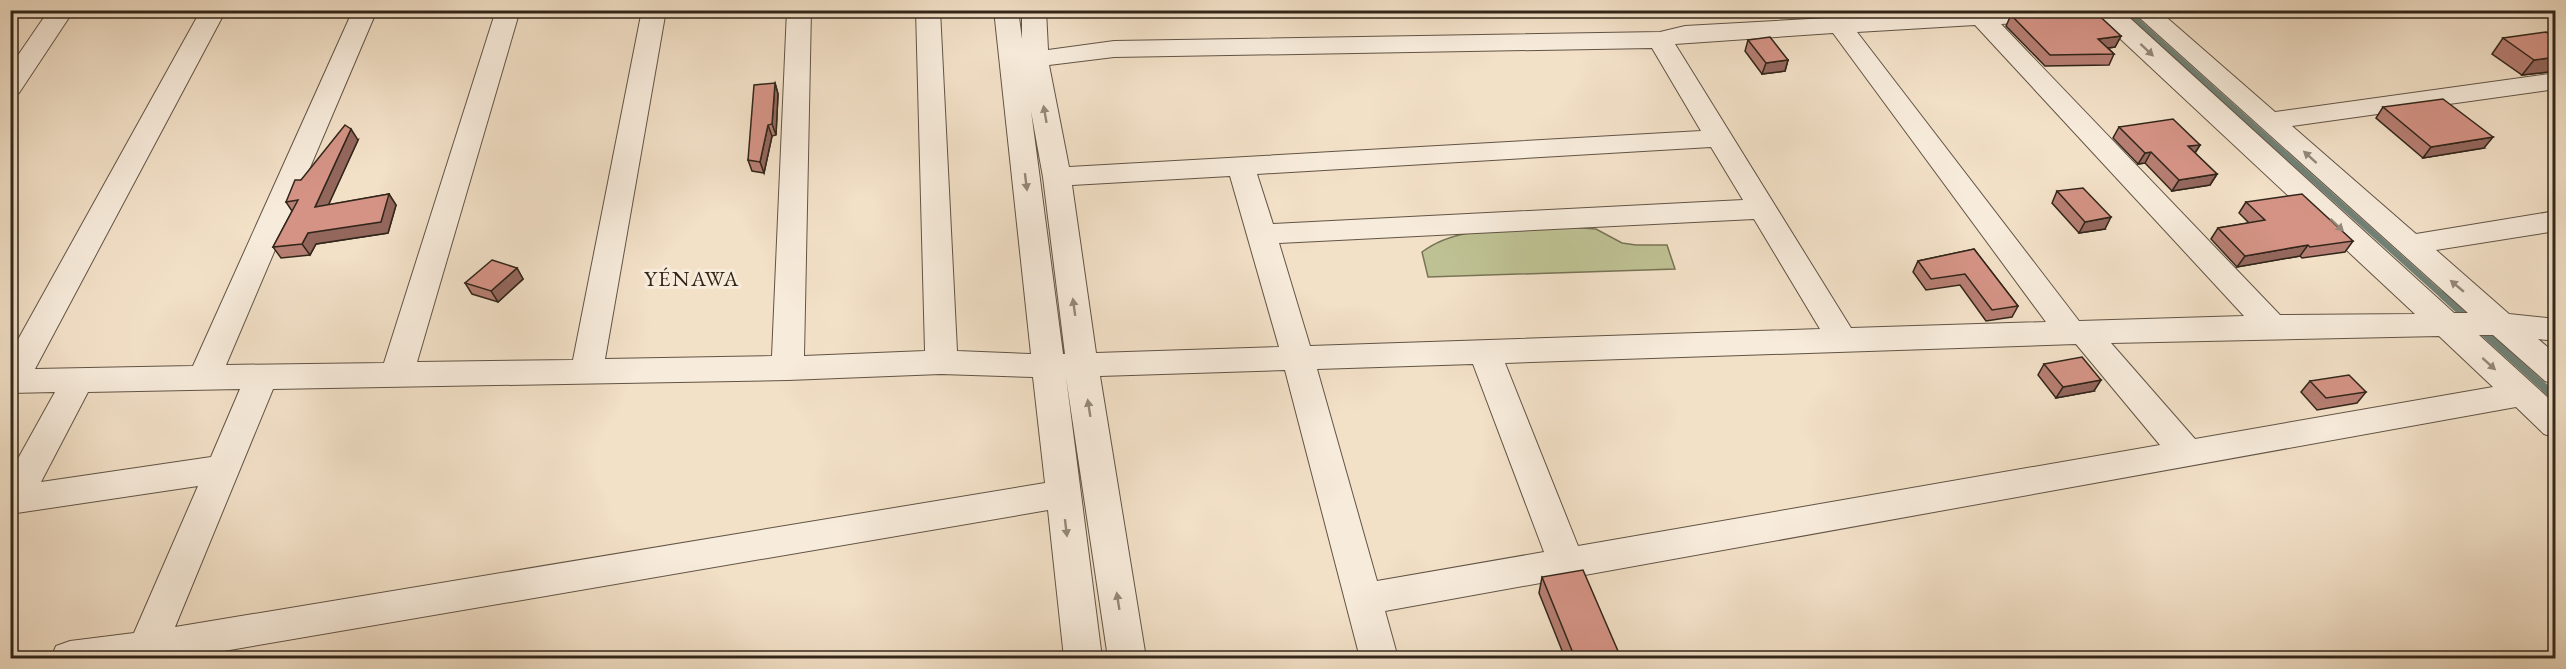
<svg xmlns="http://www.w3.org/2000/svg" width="2566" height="669" viewBox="0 0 2566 669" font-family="'EB Garamond',serif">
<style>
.green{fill:#bec193;stroke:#787456;stroke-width:1.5}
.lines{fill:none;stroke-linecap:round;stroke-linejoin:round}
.stream-far1{stroke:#718176;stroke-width:6}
.stream{stroke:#718176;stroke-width:8}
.minor-casing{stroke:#625445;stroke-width:2}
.minor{fill:#f7ebdb;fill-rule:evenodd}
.wall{fill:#b67e72;stroke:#32261a;stroke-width:1.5}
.shaded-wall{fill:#94675d;stroke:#32261a;stroke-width:1.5}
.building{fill:#d49385;stroke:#32261a;stroke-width:1.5}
.oneway{fill:#94887a}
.labels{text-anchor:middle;stroke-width:6;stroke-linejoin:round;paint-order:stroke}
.neighbourhood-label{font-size:22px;letter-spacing:1.5px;fill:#32261a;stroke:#f7ebdb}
</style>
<rect width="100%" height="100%" fill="#f2e0c7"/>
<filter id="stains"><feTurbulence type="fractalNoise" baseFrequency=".00333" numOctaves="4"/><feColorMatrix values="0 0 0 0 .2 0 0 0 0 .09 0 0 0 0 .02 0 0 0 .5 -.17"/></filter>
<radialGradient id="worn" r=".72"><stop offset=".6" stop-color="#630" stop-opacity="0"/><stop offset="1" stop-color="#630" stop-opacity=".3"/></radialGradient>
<path class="green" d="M1554,226L1596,229L1622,243L1636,245H1667L1675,269L1428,277L1422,252C1457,225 1512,230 1554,226Z"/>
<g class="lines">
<path class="stream-far1" d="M2127,12L2444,297"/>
<path class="stream" d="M2443,295L2467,317
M2480,329L2556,398"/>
<g class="minor-casing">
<path id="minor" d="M49,10H74L19,93L10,95V67Z
M201,10H226L35,369L193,366L353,10H377L226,365L384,363L496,10H520L417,362L573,360L642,10H666L605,359L772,356L787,10H811L804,356L925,351L916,10H940L957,351L1031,354L994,10H1018L1022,39V10H1046L1048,50L1114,41L1660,32L1685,26L1969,10H2121L2454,313H2468L2131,10H2158L2275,112L2556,73V89L2292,126L2416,234L2556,211V231L2436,250L2509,314L2556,319V341L2538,339L2556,354V385L2545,381L2493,335H2479L2556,405V438L2544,434L2516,407L1385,611L1398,658H1360L1285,370L1100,376L1146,658H1108L1066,377L1102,658H1064L1048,510L183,658H51L56,646L70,641L134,633L198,486L10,514V473L55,392L10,393V354ZM2098,18L2415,314L2280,315L2001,24ZM1975,25L2244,316L2079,321L1857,32ZM1833,33L2046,322L1851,328L1675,44ZM1652,48L1701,131L1069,167L1049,65L1114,57ZM1031,111L1043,177L1065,354H1063ZM1711,147L1743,200L1273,224L1257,174ZM1230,176L1279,347L1096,353L1072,185ZM1754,219L1820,329L1310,346L1279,243ZM2439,336L2493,387L2195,439L2111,343ZM2076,344L2160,445L1578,546L1505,363ZM1473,364L1544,552L1377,581L1317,369ZM941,374L1033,377L1045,483L175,627L273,389L788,380ZM240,389L211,457L41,482L88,392Z"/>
</g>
<use href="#minor" class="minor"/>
</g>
<path class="wall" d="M2011,15L2121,36L2115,47L2108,48L2114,54L2109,65L2045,66L2006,26Z
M2503,38H2556V71L2522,75L2492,54Z
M1748,40L1788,60L1785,71L1762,74L1745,51Z
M775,83L778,94L776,135L772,136L764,173L752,171L748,160Z
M2383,107L2484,148L2423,158L2376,118Z
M2119,127L2200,145L2195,153L2217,174L2210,185L2172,191L2145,163L2138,164L2113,138Z
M358,140L328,205L389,194L396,205L388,233L316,244L310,255L281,258L273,247L292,211L286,202L301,180Z
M2057,191L2105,229L2079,233L2052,203Z
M2246,202L2353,241L2345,252L2302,258L2300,256L2237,267L2211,239L2218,228L2249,223L2239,213Z
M1974,249L2018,306L2012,317L1986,321L1960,285L1926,290L1913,272L1918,261Z
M517,268L523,279L498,302L472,294L465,283Z
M2044,364L2094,391L2056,398L2038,375Z
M2310,381L2366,392L2357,403L2317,410L2301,392Z
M1542,577L1621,658H1565L1539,593Z"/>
<path class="shaded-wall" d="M2121,36L2115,47L2093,50L2098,39Z
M2556,57V71L2522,75L2534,60Z
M1788,60L1785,71L1762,74L1766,63Z
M775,83L778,94L776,135L772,124Z
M768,125L772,136L764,173L760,162Z
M351,129L358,140L322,219L315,207Z
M2493,137L2484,148L2423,158L2431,147Z
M2200,145L2193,156L2188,146Z
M2151,152L2145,163L2138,164L2145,153Z
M2217,174L2210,185L2172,191L2179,180Z
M389,194L396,205L388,233L316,244L310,255L302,244L308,233Z
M2111,217L2105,229L2079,233L2085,222Z
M2308,245L2300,256L2237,267L2245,256Z
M517,268L523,279L498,302L491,291Z
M2101,380L2094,391L2056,398L2063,387Z
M143,652L150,658H140Z"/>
<path class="building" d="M2085,10H2093L2121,36L2098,39L2114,54L2050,55L2011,15Z
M2546,32L2556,38V57L2534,60L2503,38Z
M1770,37L1788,60L1766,63L1748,40Z
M775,83L772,124L768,125L760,162L748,160L754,85Z
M2443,99L2493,137L2431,147L2383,107Z
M2173,119L2200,145L2188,146L2217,174L2179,180L2151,152L2145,153L2119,127Z
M345,125L351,129L315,207L389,194L381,222L308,233L302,244L273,247L298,200L286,202L295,180H301Z
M2083,188L2111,217L2085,222L2057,191Z
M2302,194L2353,241L2310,247L2308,245L2245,256L2218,228L2265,220L2246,202Z
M1974,249L2018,306L1992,310L1965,274L1931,279L1918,261Z
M492,260L517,268L491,291L465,283Z
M2082,357L2101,380L2063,387L2044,364Z
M2349,375L2366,392L2326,398L2310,381Z
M1583,570L1621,658H1575L1542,577Z
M143,652L140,658H107V657Z"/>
<defs><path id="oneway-solid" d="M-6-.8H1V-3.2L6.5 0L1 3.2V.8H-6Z" transform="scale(1.5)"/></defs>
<g class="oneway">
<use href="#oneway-solid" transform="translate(2147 50) rotate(43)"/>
<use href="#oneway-solid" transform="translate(1045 114) rotate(-100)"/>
<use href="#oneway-solid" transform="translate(2310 157) rotate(-138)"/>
<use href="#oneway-solid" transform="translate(1026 182) rotate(83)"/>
<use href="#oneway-solid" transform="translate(2337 225) rotate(43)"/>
<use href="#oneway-solid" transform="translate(2457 286) rotate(-140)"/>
<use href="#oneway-solid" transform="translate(1074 307) rotate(-98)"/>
<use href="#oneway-solid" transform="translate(2489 364) rotate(42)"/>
<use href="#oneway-solid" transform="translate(1089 408) rotate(-99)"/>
<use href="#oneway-solid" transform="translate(1066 528) rotate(83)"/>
<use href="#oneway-solid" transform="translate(1118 601) rotate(-99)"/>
</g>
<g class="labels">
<g class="neighbourhood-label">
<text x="692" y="286">YÉNAWA</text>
</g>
</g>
<rect width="2566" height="669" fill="none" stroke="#f2e0c7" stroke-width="36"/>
<rect x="12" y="12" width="2542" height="645" fill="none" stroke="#32261a" stroke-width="3"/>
<rect x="18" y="18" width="2530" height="633" fill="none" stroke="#32261a" stroke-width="1.5"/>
<rect width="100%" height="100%" filter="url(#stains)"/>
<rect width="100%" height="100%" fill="url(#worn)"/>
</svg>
